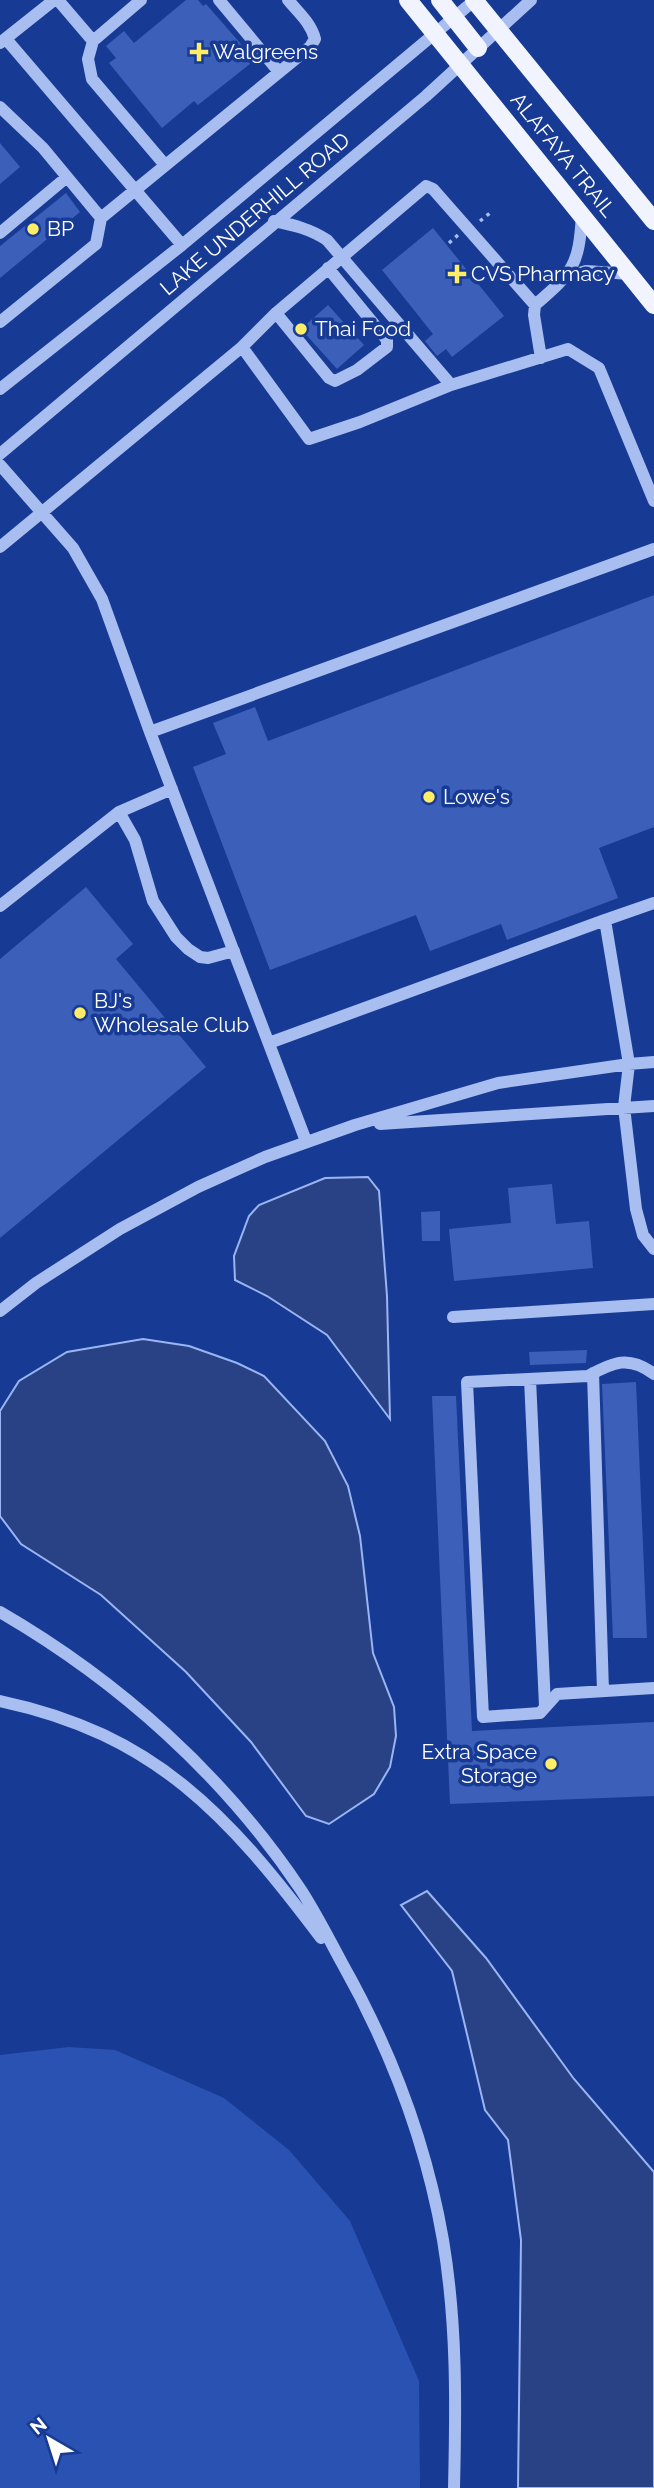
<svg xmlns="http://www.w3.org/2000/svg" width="654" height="2488" viewBox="0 0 654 2488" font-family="Raleway,sans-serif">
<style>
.green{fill:#2a52b2}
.water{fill:#294286;stroke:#9ab5f3;stroke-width:2}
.building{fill:#3c60ba}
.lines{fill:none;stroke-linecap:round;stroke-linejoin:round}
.path{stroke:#a8bdf0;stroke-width:3.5;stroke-dasharray:3.5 5;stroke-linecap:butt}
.minor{stroke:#a8bdf0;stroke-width:12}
.major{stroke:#f1f4ff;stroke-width:18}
.poi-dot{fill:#ffec67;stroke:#173a94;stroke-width:2.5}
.labels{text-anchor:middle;stroke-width:7;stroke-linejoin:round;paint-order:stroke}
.poi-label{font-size:21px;fill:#fff;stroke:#173a94;text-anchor:start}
.street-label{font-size:21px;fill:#fff;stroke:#173a94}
</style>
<rect width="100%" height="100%" fill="#173a94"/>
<path class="green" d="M69,2047L115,2050L224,2098L289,2150L350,2221L419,2381L420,2488H0V2055Z"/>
<path class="water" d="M368,1177L379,1191L387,1296L390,1419L327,1335L267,1296L235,1280L234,1256L249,1216L259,1205L325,1178Z
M143,1339L189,1346L237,1363L264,1376L325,1441L348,1486L360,1536L373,1653L394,1707L396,1736L390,1767L374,1794L329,1824L306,1816L251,1742L186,1672L101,1595L21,1544L0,1516V1411L19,1381L67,1352Z
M427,1891L486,1958L574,2079L654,2172V2488H518L521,2240L508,2140L485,2110L452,1971L401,1905Z"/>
<path class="building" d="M186,0H198L203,6L206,4L255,60L198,105L194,101L162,128L109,63L116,58L106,46L124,31L134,43Z
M0,143L20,167L0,184Z
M66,193L80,212L0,278V246Z
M433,228L504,316L452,357L446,349L437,356L425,341L433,334L382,270Z
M328,305L364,345L337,369L301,329Z
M654,595V827L599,848L618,898L507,940L501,924L430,951L416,915L270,970L193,767L226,754L213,723L255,707L268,741Z
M86,887L133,944L116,959L206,1067L0,1238V959Z
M552,1184L556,1224L589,1221L593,1268L454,1281L449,1229L511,1223L508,1188Z
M440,1211V1241H422L421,1212Z
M587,1350L586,1363L530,1365L529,1352Z
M636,1382L647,1638H613L602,1384Z
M432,1396H456L472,1731L654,1722V1796L450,1804Z"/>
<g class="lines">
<path class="path" d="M480,221L490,213
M449,243L458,235"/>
<path class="minor" d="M58,0L93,41L141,0
M219,0L279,72
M6,39L182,245
M93,41L88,59L92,79L165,165
M0,43L54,0
M0,107L43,148L101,218
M274,221C294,225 310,229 327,240L451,385
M0,233L67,177
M567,277L586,271L630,274
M276,313L329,378L335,381L357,370L387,347V340L328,268
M0,322L96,244L101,218L310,47L315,39C311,23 298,12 288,0
M242,347L276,313L426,186L433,189L535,305
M541,358L534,315L535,305C573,272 579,266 582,214
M0,389L182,245L475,0
M0,454L426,96L531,0
M0,465L73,548L102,599L150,732L306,1141
M0,547L242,347L309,439L360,422L451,385L568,349L599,368L654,501
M150,732L654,549
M119,812L135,840L153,901L176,937L188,949L200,957L208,958L234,951
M654,903L605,920L629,1064L624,1107L636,1209L643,1235L654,1249
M0,906L119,812L172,789
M269,1043L605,920
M380,1124L654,1106
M0,1311L36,1283L120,1229L198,1187L265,1157L355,1125L498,1083L629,1064L654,1062
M453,1317L654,1304
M593,1373L603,1691
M654,1374C629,1355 613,1362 588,1376L467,1382L483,1717L540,1713L557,1694L654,1688
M530,1379L545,1706
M0,1612C119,1681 224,1775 301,1890C316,1913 329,1939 342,1963C391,2050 426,2142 443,2240C457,2323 456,2405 454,2488
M0,1701C156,1734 229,1816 321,1938"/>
<path class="major" d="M408,0L654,305
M440,0L478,48
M474,0L654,221"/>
</g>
<g class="poi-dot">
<path d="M195.5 41.5h7v7h7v7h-7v7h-7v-7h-7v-7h7z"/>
<circle cx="33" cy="229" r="7"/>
<path d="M453.5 263.5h7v7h7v7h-7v7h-7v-7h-7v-7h7z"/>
<circle cx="301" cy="329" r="7"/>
<circle cx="429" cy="797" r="7"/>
<circle cx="80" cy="1013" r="7"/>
<circle cx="551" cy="1764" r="7"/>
</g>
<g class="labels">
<g class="poi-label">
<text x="213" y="59">Walgreens</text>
<text x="47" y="236">BP</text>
<text x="471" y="281">CVS Pharmacy</text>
<text x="315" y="336">Thai Food</text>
<text x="443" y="804">Lowe's</text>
<text x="94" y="1008">BJ's<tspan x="94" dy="24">Wholesale Club</tspan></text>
<text x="537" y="1759" text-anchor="end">Extra Space<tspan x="537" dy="24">Storage</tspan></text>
</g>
<g class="street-label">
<text transform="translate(563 155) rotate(51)" y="7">ALAFAYA TRAIL</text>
<text transform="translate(255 214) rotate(-40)" y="7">LAKE UNDERHILL ROAD</text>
</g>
</g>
<g transform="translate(49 2439) rotate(321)" stroke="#173a94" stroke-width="5" paint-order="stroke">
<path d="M0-5L12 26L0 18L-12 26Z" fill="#ffffff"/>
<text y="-10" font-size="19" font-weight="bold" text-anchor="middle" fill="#ffffff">N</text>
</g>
</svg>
